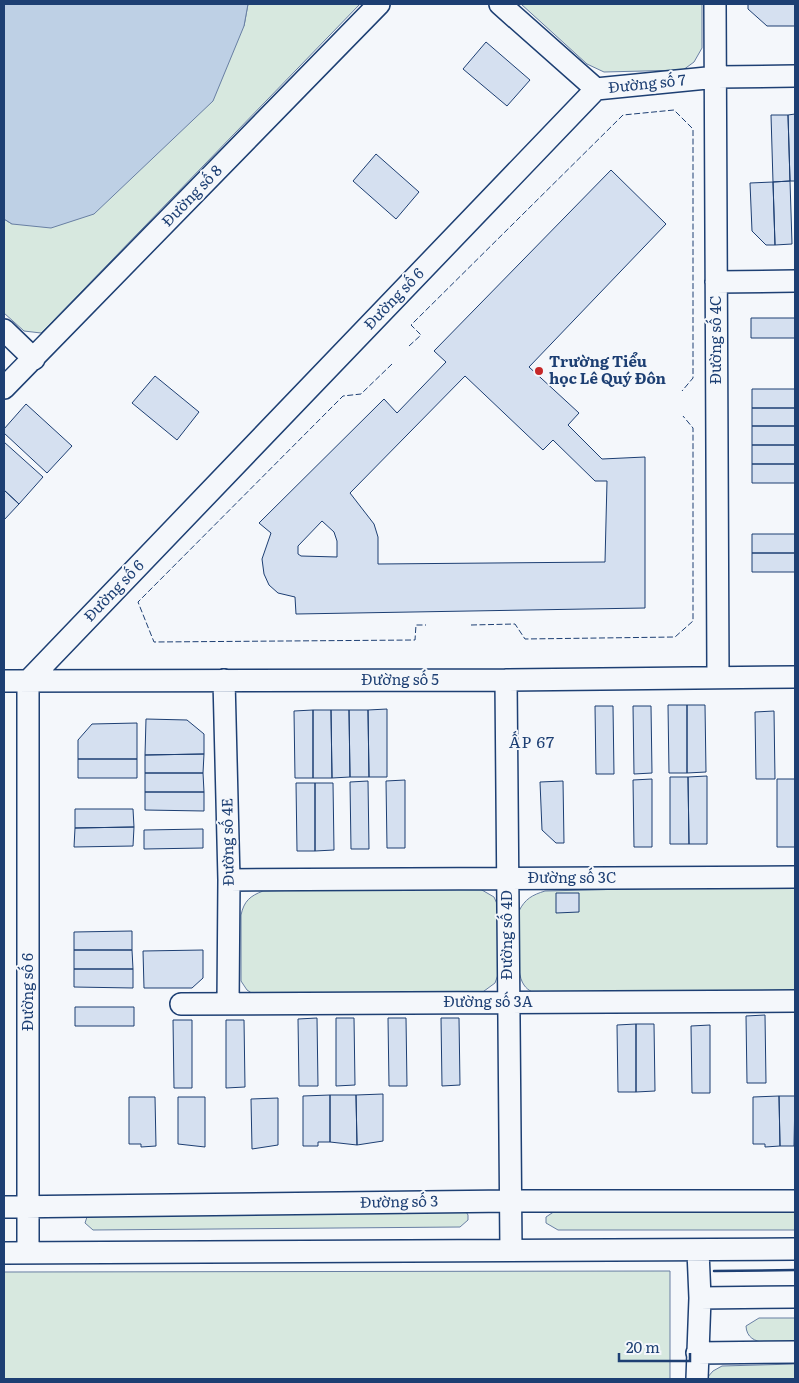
<svg xmlns="http://www.w3.org/2000/svg" width="799" height="1383" viewBox="0 0 799 1383" font-family="Literata,serif">
<style>
.green{fill:#d7e8df;stroke:#687fa3}
.water{fill:#bed0e5;stroke:#687fa3}
.building{fill:#d5e0f0;stroke:#1d3f73;fill-rule:evenodd}
.lines{fill:none;stroke-linecap:round;stroke-linejoin:round}
.minor-casing{stroke:#1d3f73;stroke-width:24}
.minor{stroke:#f4f7fb;stroke-width:21}
.fence{stroke:#1d3f73;stroke-width:1;stroke-dasharray:6 2.5;stroke-linecap:butt}
.wall{stroke:#1d3f73;stroke-width:2.5}
.poi-dot{fill:#c62828;stroke:#f4f7fb;stroke-width:2}
.labels{text-anchor:middle;stroke-width:4;stroke-linejoin:round;paint-order:stroke}
.street-label{font-size:15px;fill:#1d3f73;stroke:#f4f7fb}
.poi-label{font-size:15px;font-weight:bold;fill:#1d3f73;stroke:#f4f7fb;text-anchor:start}
.neighbourhood-label{font-size:16px;letter-spacing:1px;fill:#1d3f73;stroke:#f4f7fb}
</style>
<rect width="100%" height="100%" fill="#f4f7fb"/>
<path class="green" d="M248,4H360L50,324L41,333L24,331L4,313V219L12,224L244,26Z
M521,4H702V48L694,62L683,70L604,72L587,64Z
M795,885V994L541,995C534,993 528,991 524,985C514,971 519,929 519,911C525,899 532,895 545,891Z
M475,886L494,897L498,906L499,972L495,983L480,994L256,996L247,990L241,981V915C244,901 250,896 263,891Z
M558,1209H795V1230H558L546,1223V1217Z
M465,1210L468,1215V1220L460,1227L93,1230L85,1223L88,1214Z
M670,1271V1379H4V1272Z
M759,1318H795V1341C779,1342 747,1349 746,1326Z
M795,1364V1379H706L713,1371L722,1366Z"/>
<path class="water" d="M4,4H248L244,26L213,101L94,214L51,228L12,224L4,219Z"/>
<path class="building" d="M748,4H795V26H767L748,9Z
M486,42L530,80L507,106L463,69Z
M795,114V181H790L788,115Z
M771,115H788L790,181L773,182Z
M376,154L419,192L396,219L353,181Z
M611,170L666,224L529,367L579,413L568,425L602,459L645,457V608L296,614L295,597L278,593L269,585L264,574L262,559L271,533L259,523L384,399L397,413L446,362L434,351ZM465,376L543,450L553,440L595,481H607L605,562L378,564V537L374,524L350,493ZM322,521L334,532L337,541V557L301,556L298,554V546Z
M790,181L792,244L775,245L773,182Z
M773,182L775,245H766L752,231L750,183Z
M751,318H795V338H751Z
M155,376L199,412L177,440L132,403Z
M752,389H795V408H752Z
M26,404L72,446L47,473L4,433V429Z
M752,408H795V426H752Z
M752,426H795V445H752Z
M4,442L43,477L19,504L4,490Z
M752,445H795V464H752Z
M752,464H795V483H752Z
M4,490L19,504L4,520Z
M752,534H795V553H752Z
M752,553H795V572H752Z
M668,705H687V773H669Z
M687,705H705L706,772L687,773Z
M595,706H613L614,774H596Z
M633,706H651L652,773L634,774Z
M387,709V777H369L368,710Z
M313,710H331L332,778H313Z
M313,710V778H295L294,711Z
M331,710H349L350,777L332,778Z
M349,710H368L369,777H350Z
M774,711L775,779H756L755,712Z
M146,719L187,720L204,734V754L145,755Z
M137,723V759H78V740L92,724Z
M204,754L203,773H145V755Z
M78,759H137V778H78Z
M145,773H203L204,792H145Z
M707,776V844H689L688,777Z
M670,777H688L689,844H670Z
M652,779V847H634L633,780Z
M777,779H795V847H777Z
M405,780V848H387L386,781Z
M368,781L369,849H351L350,782Z
M563,781L564,843H556L542,830L540,782Z
M296,783H315V851H297Z
M315,783H333L334,850L315,851Z
M145,792H204V811L145,810Z
M75,809H133L134,827L75,828Z
M134,827L133,846L74,847L75,828Z
M203,829V848L144,849V830Z
M556,893H579V912L556,913Z
M132,931V950H74V932Z
M74,950H132L133,969H74Z
M203,950V978L192,988H144L143,951Z
M74,969H133V988L74,987Z
M75,1007H134V1026H75Z
M765,1015L766,1083H747L746,1016Z
M317,1018L318,1086H299L298,1019Z
M336,1018H354L355,1085L336,1086Z
M388,1018H406L407,1086H389Z
M441,1018H459L460,1085L442,1086Z
M173,1020H192V1088H174Z
M226,1020H244L245,1087L226,1088Z
M636,1024H654L655,1091L636,1092Z
M636,1024V1092H618L617,1025Z
M710,1025V1093H692L691,1026Z
M383,1094V1141L357,1145L356,1095Z
M330,1095H356L357,1145L330,1142Z
M330,1095V1142H318V1146H303V1096Z
M779,1096L780,1146L765,1147V1144H753V1097Z
M779,1096H795L794,1146H780Z
M129,1097H155L156,1146L141,1147V1144H129Z
M178,1097H205V1147L178,1144Z
M278,1098V1145L252,1149L251,1099Z"/>
<g class="lines">
<g class="minor-casing">
<path id="minor" d="M500,4L596,89L717,77L795,76
M715,4L718,676
M716,282L795,281
M4,330L34,359
M4,388L379,4
M224,680L229,880L228,1003
M506,680L511,1250
M4,681L506,680L795,677
M229,880L795,877
M181,1004L795,1001
M4,1207L512,1201H795
M4,1253L795,1249
M28,1253V681L596,89
M700,1298L795,1297
M697,1353L795,1352
M697,1379L700,1298L698,1251"/>
</g>
<use href="#minor" class="minor"/>
<path class="fence" d="M409,346L421,335L411,325L623,115L674,110L693,129V378L682,391
M392,364L361,394L343,396L138,602L154,642L415,640L416,625H426
M471,625L515,624L525,639L675,637L693,621V428L683,416"/>
<path class="wall" d="M714,1271L795,1270"/>
</g>
<circle class="poi-dot" cx="539" cy="371" r="5"/>
<g class="labels">
<g class="street-label">
<text transform="translate(647 84) rotate(-6)" y="5">Đường số 7</text>
<text transform="translate(192 196) rotate(-46)" y="5">Đường số 8</text>
<text transform="translate(394 299) rotate(-46)" y="5">Đường số 6</text>
<text transform="translate(716 340) rotate(-90)" y="5">Đường số 4C</text>
<text transform="translate(114 591) rotate(-46)" y="5">Đường số 6</text>
<text x="400" y="685">Đường số 5</text>
<text transform="translate(228 842) rotate(-91)" y="5">Đường số 4E</text>
<text x="572" y="883">Đường số 3C</text>
<text transform="translate(507 935) rotate(-90)" y="5">Đường số 4D</text>
<text transform="translate(28 992) rotate(-90)" y="5">Đường số 6</text>
<text x="488" y="1007">Đường số 3A</text>
<text transform="translate(399 1202) rotate(-1)" y="5">Đường số 3</text>
</g>
<g class="poi-label">
<text x="549" y="367">Trường Tiểu<tspan x="549" dy="17">học Lê Quý Đôn</tspan></text>
</g>
<g class="neighbourhood-label">
<text x="532" y="748">ẤP 67</text>
</g>
</g>
<rect width="799" height="1383" fill="none" stroke="#1d3f73" stroke-width="10"/>
<path d="M619 1353v8h71v-8" fill="none" stroke="#1d3f73" stroke-width="2.5"/>
<text x="626" y="1353" font-size="15" fill="#1d3f73" stroke="#f4f7fb" stroke-width="4" paint-order="stroke">20 m</text>
</svg>
